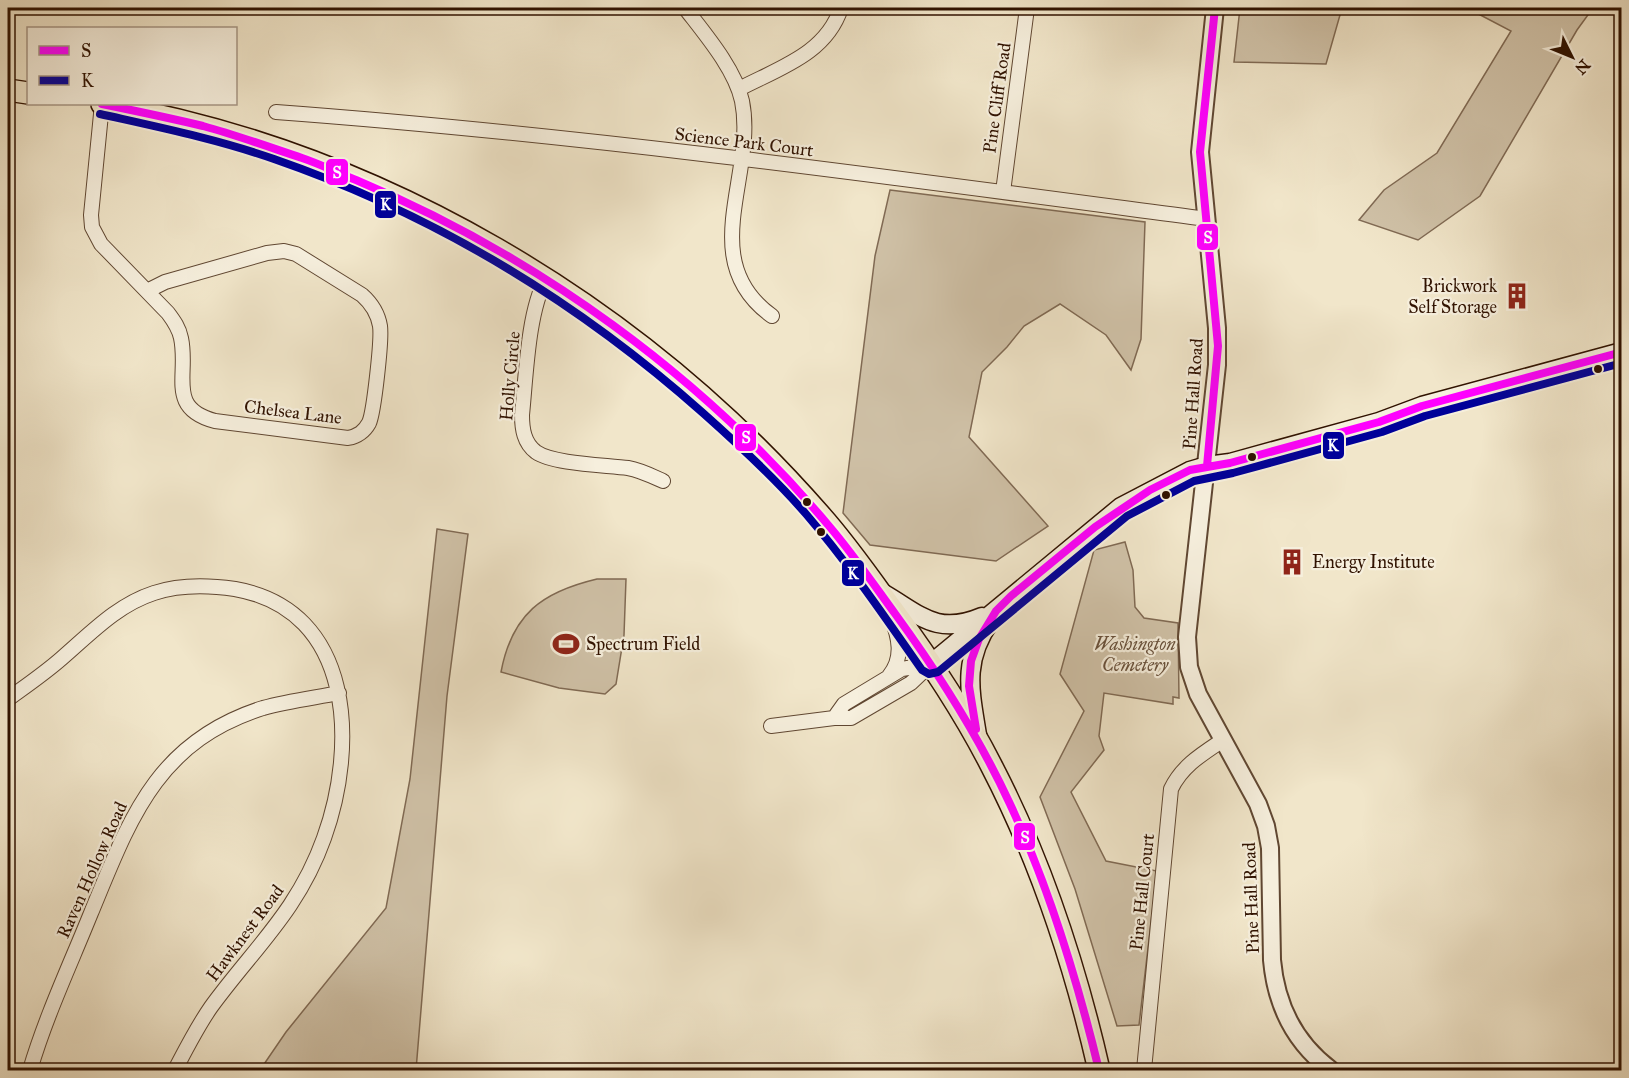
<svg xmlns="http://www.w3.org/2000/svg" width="1629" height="1078" viewBox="0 0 1629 1078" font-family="'IM FELL Great Primer',serif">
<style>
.green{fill:#d0c2a8;stroke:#806a54;stroke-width:1.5}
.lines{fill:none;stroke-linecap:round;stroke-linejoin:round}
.minor-casing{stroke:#604732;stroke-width:16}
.tertiary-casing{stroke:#604732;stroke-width:20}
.secondary-casing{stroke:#301200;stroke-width:21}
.primary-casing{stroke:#301200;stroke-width:24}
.minor{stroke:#f6efdd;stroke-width:14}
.tertiary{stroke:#f6efdd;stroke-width:16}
.secondary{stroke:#f6efdd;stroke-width:18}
.primary{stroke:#f1e6ca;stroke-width:21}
.bus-1-casing{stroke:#f6efdd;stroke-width:12}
.bus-2-casing{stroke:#f6efdd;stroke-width:12}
.bus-1{stroke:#f0f;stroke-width:8}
.bus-2{stroke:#009;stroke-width:8}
.bus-dot{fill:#301200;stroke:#f6efdd;stroke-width:2}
.labels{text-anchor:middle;stroke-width:4.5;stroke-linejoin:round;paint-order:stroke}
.street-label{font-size:18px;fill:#301200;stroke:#f6efdd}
.poi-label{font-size:18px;fill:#301200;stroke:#f6efdd;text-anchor:start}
.park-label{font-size:18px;font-style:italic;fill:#68503b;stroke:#f6efdd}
.line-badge{stroke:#f6efdd;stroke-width:2}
.badge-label{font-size:16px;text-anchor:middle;font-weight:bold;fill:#fff}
</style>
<rect width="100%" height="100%" fill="#f1e6ca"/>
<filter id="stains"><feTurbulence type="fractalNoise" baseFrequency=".00333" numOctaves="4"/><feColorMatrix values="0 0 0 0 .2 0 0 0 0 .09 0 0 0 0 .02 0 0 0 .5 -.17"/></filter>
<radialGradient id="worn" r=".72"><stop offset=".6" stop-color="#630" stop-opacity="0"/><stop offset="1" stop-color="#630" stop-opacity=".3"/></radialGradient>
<path class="green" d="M1240,8H1342L1326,64L1234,62Z
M1467,8H1593L1577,30L1480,196L1418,240L1359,220L1384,190L1437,153L1511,31Z
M890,190L1145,222L1141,339L1131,370L1106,335L1060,304L1024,326L1007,347L982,372L969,437L1048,526L996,561L870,545L843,513L875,256Z
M437,529L468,534L447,696L416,1070H260L286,1032L386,908L410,779Z
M1125,542L1133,570L1135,607L1144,618L1178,623L1179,698L1173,697V704L1104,693L1099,736L1104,750L1071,792L1106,861L1157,871L1139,1025L1117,1026L1075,889L1040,797L1084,711L1060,674L1094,550Z
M597,579H626L624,635L616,684L605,694L559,688L501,672C512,614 542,592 597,579Z"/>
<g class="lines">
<g class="minor-casing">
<path id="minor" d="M685,8C705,34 735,69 742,101C757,175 694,260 772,316
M739,89C779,68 826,54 841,8
M102,104L91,215L92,227L101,244L168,313C174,321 179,328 181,338C189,375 166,408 215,421L348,438C358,436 364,432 369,423C374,412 382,339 380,326C378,314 371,303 362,295L296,254L284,251L267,253L165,282L147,291
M276,112C587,135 897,178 1206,219
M1003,192L1027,8
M546,279C528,311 526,376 522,415C522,429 524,443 536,452C553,464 606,465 628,468C640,470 652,476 663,481
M889,676C904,658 899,637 891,617
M8,699C26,686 45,673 62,658C91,633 117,605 154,593C181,584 208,585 235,589C355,610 357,747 324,838C298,911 254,948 211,1007C197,1027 186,1049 175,1070
M834,718L844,704L902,669L931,664
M771,726L834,718H851L911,683L931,664
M30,1070C46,1016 70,965 91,913C130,819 156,742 263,708C288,701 313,698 339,693
M1144,1070L1171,789C1182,766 1202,754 1223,740"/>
</g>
<g class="tertiary-casing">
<path id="tertiary" d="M1215,8L1200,152L1217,328V365L1187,637L1189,667L1198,694L1258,804L1266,826L1270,848L1272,960C1276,1005 1295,1043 1331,1070"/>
</g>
<g class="secondary-casing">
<path id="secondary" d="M884,594C920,615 937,636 982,617
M931,664L1121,507L1190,471L1207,466L1230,463L1379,422L1422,406L1622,352
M977,735C970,691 962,661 990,621"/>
</g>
<g class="primary-casing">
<path id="primary" d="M8,90L28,93
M102,104C378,152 636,304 820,515C846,544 869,577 892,609C928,658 963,710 991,765C1041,861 1075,965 1099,1070"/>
</g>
<use href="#minor" class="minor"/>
<use href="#tertiary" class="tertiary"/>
<use href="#secondary" class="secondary"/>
<use href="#primary" class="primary"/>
<g class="bus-1-casing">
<path id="bus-1" d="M102,104C136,111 170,118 203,126C236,135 269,147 302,158C320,164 338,173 356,180C537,256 703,376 829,526C853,554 874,585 896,615C939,674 979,737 1010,804C1050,889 1077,979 1099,1070
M1207,466L1218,346L1200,152L1215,8
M976,729L969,686L971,661L979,639L996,611L1011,596L1095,527L1150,490L1190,470L1230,463L1379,422L1422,406L1622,352"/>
</g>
<g class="bus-2-casing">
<path id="bus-2" d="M100,114C158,127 217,139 274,159C433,214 578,302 703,413C739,445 775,478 806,514C848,563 885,617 922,670L929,674L938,672L1127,516L1194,481L1233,473L1382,432L1425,416L1622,363"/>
</g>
<use href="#bus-1" class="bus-1"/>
<use href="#bus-2" class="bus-2"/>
</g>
<defs>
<g id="building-bare" transform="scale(2.07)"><path d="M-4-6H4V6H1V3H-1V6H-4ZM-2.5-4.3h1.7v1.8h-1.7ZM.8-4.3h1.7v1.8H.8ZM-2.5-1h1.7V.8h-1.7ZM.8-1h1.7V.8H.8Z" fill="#8f2418" stroke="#f6efdd" stroke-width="2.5" paint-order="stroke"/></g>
<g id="stadium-bare" transform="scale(2.07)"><path d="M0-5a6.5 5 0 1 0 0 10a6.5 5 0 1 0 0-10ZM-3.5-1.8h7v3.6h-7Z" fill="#8f2418" stroke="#f6efdd" stroke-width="2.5" paint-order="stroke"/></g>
</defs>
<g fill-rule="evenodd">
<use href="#building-bare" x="1517" y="296"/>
<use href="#building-bare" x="1292" y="562"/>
<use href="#stadium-bare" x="566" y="644"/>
</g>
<g class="bus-dot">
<circle cx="1598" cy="369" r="5"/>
<circle cx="1252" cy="457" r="5"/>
<circle cx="1166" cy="495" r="5"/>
<circle cx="807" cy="502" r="5"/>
<circle cx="821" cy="532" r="5"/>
</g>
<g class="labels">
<g class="street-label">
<text transform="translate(997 98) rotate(-82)" y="6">Pine Cliff Road</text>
<text transform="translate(744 142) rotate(7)" y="6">Science Park Court</text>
<text transform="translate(510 376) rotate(-85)" y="6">Holly Circle</text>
<text transform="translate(1193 394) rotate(-86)" y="6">Pine Hall Road</text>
<text transform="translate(293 412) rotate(7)" y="6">Chelsea Lane</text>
<text transform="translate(92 870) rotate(-66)" y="6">Raven Hollow Road</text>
<text transform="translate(1142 892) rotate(-84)" y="6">Pine Hall Court</text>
<text transform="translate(1251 898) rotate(-92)" y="6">Pine Hall Road</text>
<text transform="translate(245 933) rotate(-53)" y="6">Hawknest Road</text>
</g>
<g class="poi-label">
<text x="1497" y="292" text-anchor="end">Brickwork<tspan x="1497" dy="21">Self Storage</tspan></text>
<text x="1312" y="568">Energy Institute</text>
<text x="586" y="650">Spectrum Field</text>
</g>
<g class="park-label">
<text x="1135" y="650">Washington<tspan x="1135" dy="21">Cemetery</tspan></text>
</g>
</g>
<g class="line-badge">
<rect x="325" y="158" width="24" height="28" rx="6" fill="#f0f"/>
<rect x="374" y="190" width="23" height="29" rx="6" fill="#009"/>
<rect x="1196" y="223" width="23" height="28" rx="6" fill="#f0f"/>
<rect x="734" y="423" width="23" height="29" rx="6" fill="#f0f"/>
<rect x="1322" y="431" width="23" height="29" rx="6" fill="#009"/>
<rect x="841" y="559" width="24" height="28" rx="6" fill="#009"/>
<rect x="1013" y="822" width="23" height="29" rx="6" fill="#f0f"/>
</g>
<g class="badge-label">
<text x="337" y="178">S</text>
<text x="386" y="210">K</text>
<text x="1208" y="243">S</text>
<text x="746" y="443">S</text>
<text x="1333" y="451">K</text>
<text x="853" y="579">K</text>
<text x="1025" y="843">S</text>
</g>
<rect width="1629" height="1078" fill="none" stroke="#f1e6ca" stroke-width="30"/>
<rect x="9" y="9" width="1611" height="1060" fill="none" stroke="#301200" stroke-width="3"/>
<rect x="15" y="15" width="1599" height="1048" fill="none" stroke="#301200" stroke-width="1.5"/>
<rect x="27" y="27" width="210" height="78" fill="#f6efdd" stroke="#a79785" stroke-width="1.5"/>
<rect x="39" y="46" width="30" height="9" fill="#ff00ff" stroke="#a79785" stroke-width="1.5"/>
<text x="81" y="57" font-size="18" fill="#301200">S</text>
<rect x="39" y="76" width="30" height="9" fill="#000099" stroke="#a79785" stroke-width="1.5"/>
<text x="81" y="87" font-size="18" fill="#301200">K</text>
<g transform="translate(1572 57) rotate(133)" stroke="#f6efdd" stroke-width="4.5" paint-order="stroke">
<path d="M0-4.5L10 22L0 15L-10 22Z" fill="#301200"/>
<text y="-9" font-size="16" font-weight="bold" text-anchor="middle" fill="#301200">N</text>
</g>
<rect width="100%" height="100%" filter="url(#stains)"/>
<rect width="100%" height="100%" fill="url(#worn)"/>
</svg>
